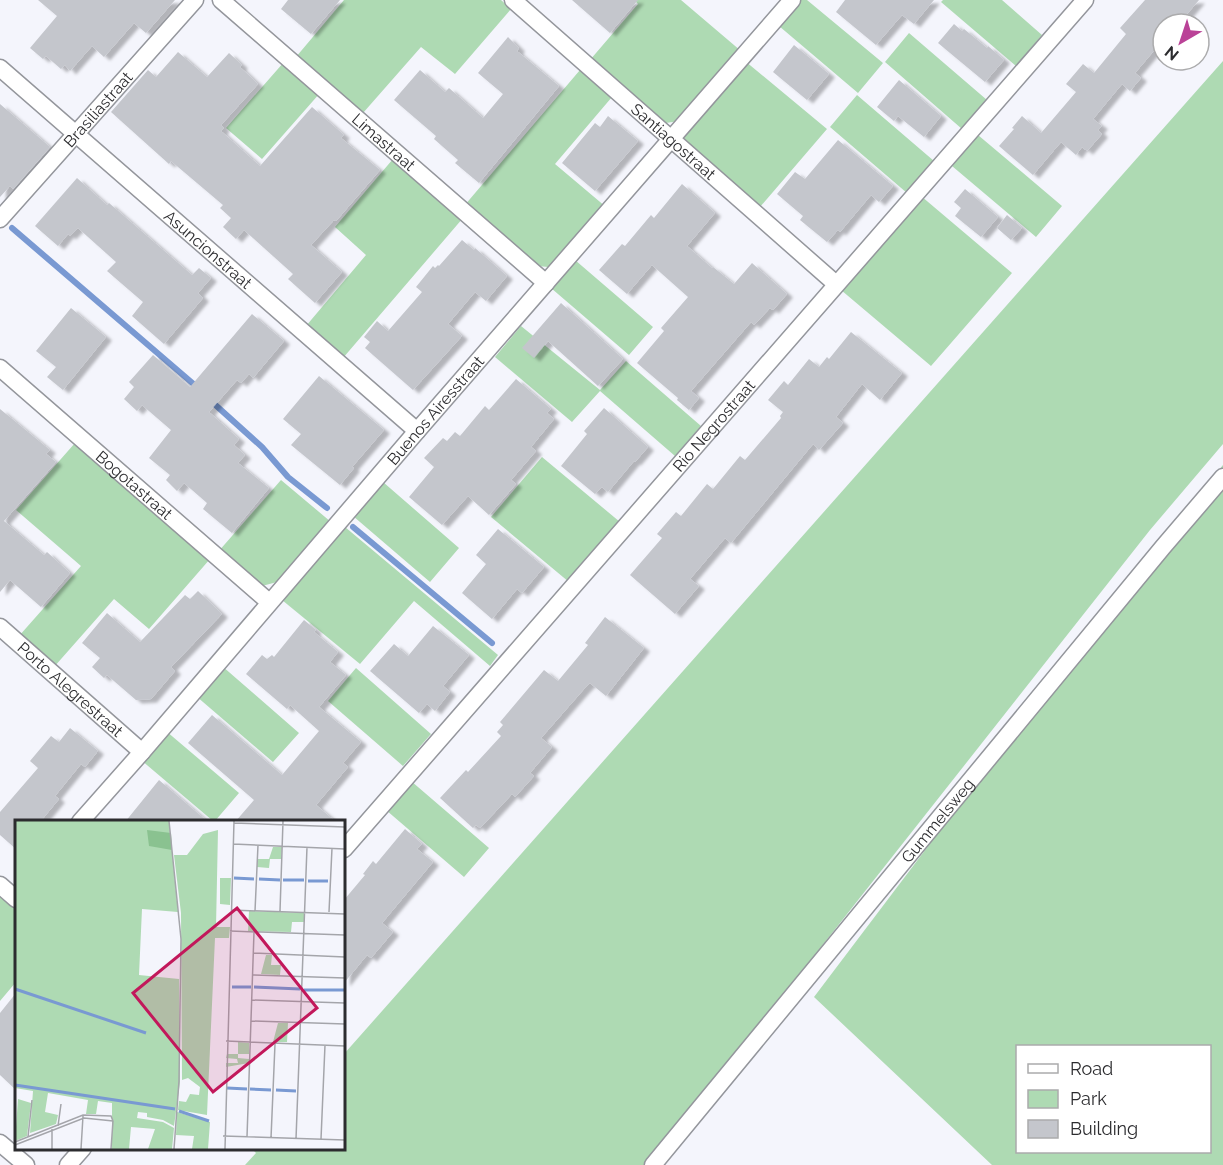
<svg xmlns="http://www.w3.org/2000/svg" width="1223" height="1165" viewBox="0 0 1223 1165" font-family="Raleway,sans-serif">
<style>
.green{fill:#aedab3;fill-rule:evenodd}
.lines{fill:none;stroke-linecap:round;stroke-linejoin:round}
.stream{stroke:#7999d2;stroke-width:6}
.building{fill:#c4c6cc;filter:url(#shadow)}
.street-casing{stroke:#94969c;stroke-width:19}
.street{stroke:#fff;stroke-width:16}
.labels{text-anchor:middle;stroke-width:4.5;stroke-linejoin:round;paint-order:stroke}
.street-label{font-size:16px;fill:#2c2c2f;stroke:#fff}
.inset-river{fill:none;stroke:#7999d2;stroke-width:3}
.inset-road{fill:none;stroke:#a4a5aa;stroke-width:1.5}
.view{fill:#c2185b;fill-opacity:0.15;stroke:#c2185b;stroke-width:3}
.inset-edge{fill:none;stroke:#2c2c2f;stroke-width:3}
</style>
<defs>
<filter id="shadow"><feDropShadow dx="6" dy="3.5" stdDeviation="1.5" flood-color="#0004"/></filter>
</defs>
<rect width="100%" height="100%" fill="#f4f5fc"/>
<path class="green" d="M344,0H501L511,9L455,74L421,47L363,113L296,57Z
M634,0H681L741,51L679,121L666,123L659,119L590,60L638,4Z
M801,0H807L883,63L858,93L779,26Z
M943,0H1002L1042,35L1016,66L941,2Z
M909,33L987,100L962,129L885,62Z
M745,61L827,129L760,207L684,142L685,131Z
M1223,61V444L1150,530L795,980L645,1165H245L256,1153L252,1149L344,1148V1054Z
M284,62L320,93L262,159L226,128Z
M580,70L612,97L555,164L606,207L557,264L548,267L538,266L464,206Z
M857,95L934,161L907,193L830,127Z
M978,135L1062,206L1036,237L952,166Z
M393,159L463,218L343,358L306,326L366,255L335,227Z
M921,196L1012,273L931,366L841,290Z
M575,260L653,327L629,355L551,288Z
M521,326L600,390L626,361L701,426L675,456L600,391L572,422L495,357Z
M75,443L210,559L149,629L114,599L54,667L19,636L81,566L16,510Z
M542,457L620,522L569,582L491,517Z
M1223,465V1165H992L814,997L1162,537ZM1018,1046H1210V1152H1018Z
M281,480L331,522L277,582L262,586L218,552Z
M383,482L459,548L430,582L353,516Z
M345,527L498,655L490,666L414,601L360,664L282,600Z
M222,666L299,733L273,762L196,696Z
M356,668L431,734L403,766L328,701Z
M166,731L239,793L215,821H213L141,760Z
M411,781L489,848L464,877L386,810Z
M0,895L16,909V982L0,1001Z"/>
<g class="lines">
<path class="stream" d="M12,228L197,387
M211,401L262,447L288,477L327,508
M353,527L492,643"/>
</g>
<path class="building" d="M38,0H175L146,33L134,23L104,57L92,46L70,71L65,65L61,69L46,56L43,59L30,48L57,16Z
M288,0H340L311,34L281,9Z
M572,0H638L610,33Z
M845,0H934L914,24L902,15L876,45L836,12Z
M1145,0H1199L1187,14L1199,24H1163V40L1135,73L1141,78L1130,91L1122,84L1093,119L1102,126L1098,130L1102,134L1087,151L1082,147L1076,155L1061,142L1033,175L999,146L1014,129L1012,128L1022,116L1041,133L1076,92L1066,84L1083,64L1094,73L1126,34L1120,28Z
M954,24L962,31L964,29L987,48L988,46L1004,60L985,82L938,43Z
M508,37L519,48L517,51L559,86L479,183L455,163L458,160L434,139L436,136L394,100L420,70L445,92L449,88L483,118L503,94L478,73Z
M794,45L829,74L807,100L773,72Z
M178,52L207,77L229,53L242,65L240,67L258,84L221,125L224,128L221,131L260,166L312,107L344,135L341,138L380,170L336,221L334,220L311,245L342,272L315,303L288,279L293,274L244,230L236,239L223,227L231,218L220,208L223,205L171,161L169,164L111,112L148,70L156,77Z
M899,80L941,116L924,137L898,116L894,121L877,107Z
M0,104L50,147L13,189L10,186L0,197Z
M608,116L638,141L595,191L562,163L595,123L600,127Z
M838,140L893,186L879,202L871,195L840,232L838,230L827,242L800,220L803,216L777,194L795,172L805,179Z
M77,178L107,205L109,203L192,275L199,268L211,278L198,293L203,298L164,344L132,316L143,302L107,271L116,262L78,228L70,236L68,234L58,246L35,226Z
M682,184L715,213L687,246L712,268L713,267L734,284L752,263L787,294L773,310L770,308L754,325L751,322L691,391L699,398L689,410L677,400L678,398L637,363L664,331L661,328L688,297L652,265L627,294L599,270L622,244L625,246L651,215L654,218Z
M965,189L998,217L981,237L955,216L961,208L954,202Z
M1007,215L1022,228L1011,240L997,228Z
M462,240L474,250L475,248L507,276L486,301L475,292L448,324L462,336L413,390L365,348L370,342L364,337L377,321L388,331L422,292L416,287L433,266L435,268L438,265L439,266Z
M561,303L623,359L598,386L548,341L534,358L522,348Z
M71,308L106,337L63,390L47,377L56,367L36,351Z
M252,314L284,341L253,378L249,374L241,383L237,380L209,412L239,439L234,445L245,455L238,463L269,488L232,533L203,509L207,503L184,483L177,491L166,480L170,475L149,458L171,430L142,405L137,411L124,399L134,387L129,382L153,355L190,387Z
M851,332L902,373L880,400L862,384L836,417L843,423L819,450L813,444L731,543L725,538L690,579L699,586L675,614L630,575L662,538L657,534L676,512L681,516L707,484L713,489L740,456L745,460L781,418L780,416L783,412L768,400L784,381L788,385L809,359L819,367L827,357L829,359Z
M319,376L384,430L352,467L354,468L340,485L291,445L301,434L283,419Z
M516,379L551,409L547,413L554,419L531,447L536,451L511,480L516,484L489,515L468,496L442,525L409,497L434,467L424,458L443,438L447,441L455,432L460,436L485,406L489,410Z
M604,408L648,447L635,462L634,461L608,492L602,487L595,494L561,466L587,434L584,431Z
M0,409L50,450L46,454L56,462L4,521L44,555L47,552L70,573L41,607L10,580L0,592Z
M498,529L544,567L522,593L517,589L492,619L462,593L486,564L476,555Z
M198,591L222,614L171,667L175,671L151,699L136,700L107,675L104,678L92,667L100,658L82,643L107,613L140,642L185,595L190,599Z
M605,617L644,648L606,696L590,683L584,689L541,738L552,747L530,773L534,776L515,797L512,794L480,828L476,825L473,828L440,798L466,770L468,772L501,736L497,732L503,725L500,722L544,670L558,681L588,645L585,643Z
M304,620L316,630L314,632L338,652L330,662L346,675L319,707L361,742L343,763L348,767L316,805L336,822H235L254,800L188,743L212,715L282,775L319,731L290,705L287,709L246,674L262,655L267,659L272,655L274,657Z
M433,626L469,655L443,686L450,692L435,711L427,704L419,713L370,671L394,644L408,656Z
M70,728L98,751L85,767L81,764L55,796L59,799L40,822H16V849L0,835V812L38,768L30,761L51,736L59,742Z
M159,780L208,822H125Z
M405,829L422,844L417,849L433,862L382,923L393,932L371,958L367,955L344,983V900L365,875L363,874L373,861L376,864Z
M16,993V1090L0,1075V1013Z"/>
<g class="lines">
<g class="street-casing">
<g id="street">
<path id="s1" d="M221,0L546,283"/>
<path id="s2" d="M513,0L836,284"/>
<path id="s3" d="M0,68L417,431"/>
<path id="s4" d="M0,219L195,0"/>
<path id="s5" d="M0,368L269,602"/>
<path id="s6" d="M0,627L142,752"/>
<path id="s7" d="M80,822L142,752L417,431L792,0"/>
<path id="s8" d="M344,849L1085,0"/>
<path d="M0,885L16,899"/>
<path d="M0,1143L26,1165"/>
<path d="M68,1165L83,1148"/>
<path id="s9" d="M653,1165L1163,547L1223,477"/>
</g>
</g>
<use href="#street" class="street"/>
</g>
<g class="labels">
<g class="street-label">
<text dy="6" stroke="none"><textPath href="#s4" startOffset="147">Brasiliastraat</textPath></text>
<text dy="6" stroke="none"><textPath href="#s1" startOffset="216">Limastraat</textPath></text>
<text dy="6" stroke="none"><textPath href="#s2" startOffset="214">Santiagostraat</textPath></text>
<text dy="6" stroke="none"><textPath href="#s3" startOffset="276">Asuncionstraat</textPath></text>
<text dy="6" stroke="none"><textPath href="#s7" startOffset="544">Buenos Airesstraat</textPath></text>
<text dy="6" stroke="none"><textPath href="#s8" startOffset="562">Rio Negrostraat</textPath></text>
<text dy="6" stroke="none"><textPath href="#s5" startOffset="178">Bogotastraat</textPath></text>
<text dy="6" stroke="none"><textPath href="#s6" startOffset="94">Porto Alegrestraat</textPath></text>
<text dy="6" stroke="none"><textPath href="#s9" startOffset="447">Gummelsweg</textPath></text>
</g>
</g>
<g transform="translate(15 820)">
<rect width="330" height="330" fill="#f4f5fc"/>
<path d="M0,1H154L163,92L127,89L124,155L164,159L165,262L159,306L148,300L132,297V293L123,292L122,298L148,302L159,308L157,329H133L140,309L116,307L114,329H97V283L83,281L81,294H71L73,280L33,273L30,292L43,295L41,304L15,313L18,271L0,268ZM203,10L201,107H215L214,118H200L192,295L163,290L164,281L171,282L175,274L184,275L185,267L173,258L167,260L166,93L159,35H172L188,14ZM258,27H267L266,39H255L254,48L242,47L243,39H254ZM205,58H216L215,85L205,84ZM234,91L289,93V102H277L276,112L233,111ZM251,135H257L256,145H266L265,155L246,154ZM263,203H273L272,222H258ZM223,222L234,223V234H223V238L234,239V243L211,247V243H223L222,239L211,238L212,234H223ZM3,279L16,283L12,316L0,321ZM162,292L195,302L193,329H177L179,316L161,315Z" fill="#aedab3"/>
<path d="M132,10L156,13L157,30L134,26Z" fill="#8ac290"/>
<path class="inset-river" d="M219,58L239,59M244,59L265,60M268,60H289M293,61H313M217,167H236M239,167L285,169M0,169L131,213M289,170H330M0,265L160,289M212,268L232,269M235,269L256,270M261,270L281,271M164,291L194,301"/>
<path class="inset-road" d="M154,1L166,119L164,261L159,329M219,3L330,7M218,24L330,29M216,90L330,94M240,91L243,25M265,91L268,1M314,92L317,28M215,111L330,115M238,133L330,137M238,155L330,158M237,180L330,183M236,201L330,204M211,221L330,226M43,306L46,284M37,309V329M208,316L330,320M13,317L17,280M232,317L239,112M256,318L260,224M281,319L292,27M306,319L310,225M0,322L68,295L96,296L98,301M0,325L69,298L98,301M66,329L68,296M96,329L98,301M210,329L219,1"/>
<path class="view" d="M222,88L302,188L198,272L118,173Z"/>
<rect width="330" height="330" class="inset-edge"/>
</g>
<rect x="1016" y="1045" width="195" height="108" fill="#ffffff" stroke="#ababac" stroke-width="1.5"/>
<rect x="1028" y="1064" width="30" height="9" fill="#ffffff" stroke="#ababac" stroke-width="1.5"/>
<text x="1070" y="1075" font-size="18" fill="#2c2c2f">Road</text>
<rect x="1028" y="1090" width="30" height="18" fill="#aedab3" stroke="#ababac" stroke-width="1.5"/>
<text x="1070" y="1105" font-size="18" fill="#2c2c2f">Park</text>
<rect x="1028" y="1120" width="30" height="18" fill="#c4c6cc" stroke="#ababac" stroke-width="1.5"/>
<text x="1070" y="1135" font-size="18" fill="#2c2c2f">Building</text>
<g transform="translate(1181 42) rotate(219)"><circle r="28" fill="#ffffff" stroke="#ababac" stroke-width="1.5"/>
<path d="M0-4.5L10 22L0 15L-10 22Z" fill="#ba4297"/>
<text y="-9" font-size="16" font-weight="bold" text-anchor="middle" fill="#2c2c2f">N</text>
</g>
</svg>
